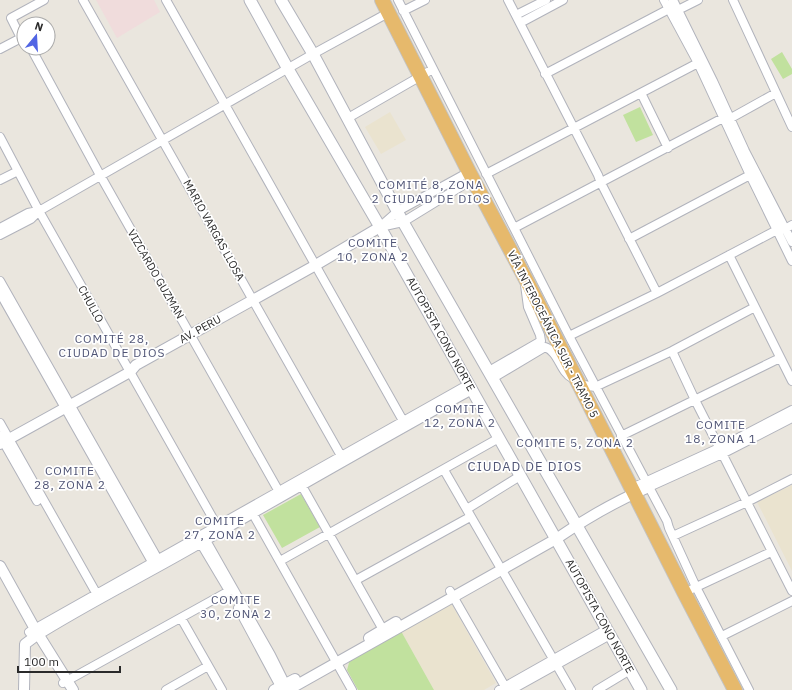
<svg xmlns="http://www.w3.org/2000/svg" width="792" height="690" viewBox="0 0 792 690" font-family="'IBM Plex Sans',sans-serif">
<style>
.education{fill:#eae3cf}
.medical{fill:#f0dcdc}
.pitch{fill:#c1e19e}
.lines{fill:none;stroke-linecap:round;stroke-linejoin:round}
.minor-casing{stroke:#b1b3bc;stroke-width:10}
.tertiary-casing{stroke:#b1b3bc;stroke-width:12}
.secondary-casing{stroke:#b1b3bc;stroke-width:13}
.trunk-casing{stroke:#c3c3c3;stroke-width:16}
.minor{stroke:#fff;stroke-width:8}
.tertiary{stroke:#fff;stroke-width:10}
.secondary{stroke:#fff;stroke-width:11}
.trunk{stroke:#e6b96c;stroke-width:14}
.labels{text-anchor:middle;stroke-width:3.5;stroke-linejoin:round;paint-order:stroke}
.street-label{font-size:11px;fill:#2a2a2a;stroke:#fff}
.neighbourhood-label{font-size:12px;letter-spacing:1px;fill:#505576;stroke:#fff}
.quarter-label{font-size:13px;letter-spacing:1px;fill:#505576;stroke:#fff}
</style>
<rect width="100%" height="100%" fill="#eae6de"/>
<path class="education" d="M390,112L406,140L381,154L365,127Z
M792,485V571L757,502Z
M451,603L496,683L484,690H434L401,631Z"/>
<path class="medical" d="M96,0H154L160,12L117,38Z"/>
<path class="pitch" d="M782,52L792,69V74L783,79L771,59Z
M640,107L653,135L636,142L623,115Z
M301,494L320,527L282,548L263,515Z
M401,631L434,690H358L347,670L350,659Z"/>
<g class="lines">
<g class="minor-casing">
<path id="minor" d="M83,0L344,461
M166,0L406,426
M398,0L569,336L667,521L669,528L696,587L749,690
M508,0L598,175L601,183L657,293
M664,0L698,63L750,175L792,261
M673,0L713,81L745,151L792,242
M733,0L792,127
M678,10L698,0
M403,11L425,0
M516,15L546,0
M520,23L563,0
M0,49L21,38L11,18L44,0
M32,50L100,175L282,497
M545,74L669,9
M641,93L668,148
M348,118L433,69
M0,137L39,211L220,531
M486,174L698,63
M0,180L18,171
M381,226L398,211L469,172
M380,227L403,222L473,179
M0,228L28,213L38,211
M514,228L723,118H731L776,93
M0,235L31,219L39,211L313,54L388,13
M629,239L750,175
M729,255L792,381
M0,281L160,563
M0,293L155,567
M569,336L657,293L777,230L785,229L792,225
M672,351L695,400L792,591
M489,371L541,341L540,335L528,307L525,285
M493,378L545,347C559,352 560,372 572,378
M579,384L595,387L672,351L755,307
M0,423L99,598
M0,436L37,501
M621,436L780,358
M444,470L571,690
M302,486L386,635
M649,487L722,454L792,418
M632,488L719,448L792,410
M467,509L520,476
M253,514L352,690
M673,536L747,502L792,479
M204,537L271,655L288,689
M201,544L229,591
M280,561L499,438
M356,580L470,517
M692,589L771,552
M450,591L507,690
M238,608L282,690
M181,618L222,690
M29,632L469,384
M722,636L792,601
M34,638C88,604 145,576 200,544C291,492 381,440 472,390
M63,683L229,591
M166,690L208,666
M499,690L607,629
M511,690L610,635
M597,690L630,670"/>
</g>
<g class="tertiary-casing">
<path id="tertiary" d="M0,444L130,372L136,365L314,266L380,227
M0,566L35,629L73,690
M369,638L396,622
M24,690L25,644L33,638
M274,690L295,679
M288,690L556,539C585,519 616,501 649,487"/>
</g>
<g class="secondary-casing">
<path id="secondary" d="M250,0L288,69L380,227L641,690
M281,0L313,54L403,222L671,690"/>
</g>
<g class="trunk-casing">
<path id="trunk" d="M382,0L469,172L530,287L684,592L735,690"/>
</g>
<use href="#minor" class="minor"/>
<use href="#tertiary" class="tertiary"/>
<use href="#secondary" class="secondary"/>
<use href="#trunk" class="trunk"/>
</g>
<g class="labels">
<g class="street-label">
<text transform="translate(214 230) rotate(61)" y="4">MARIO VARGAS LLOSA</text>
<text transform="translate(156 274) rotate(60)" y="4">VIZCARDO GUZMAN</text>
<text transform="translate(91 304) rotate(61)" y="4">CHULLO</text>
<text transform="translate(200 329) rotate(-29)" y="4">AV. PERU</text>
<text transform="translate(441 334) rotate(61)" y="4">AUTOPISTA CONO NORTE</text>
<text transform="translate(553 334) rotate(63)" y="4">VÍA INTEROCEÁNICA SUR - TRAMO 5</text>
<text transform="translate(600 616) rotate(61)" y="4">AUTOPISTA CONO NORTE</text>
</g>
<g class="neighbourhood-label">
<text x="431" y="189">COMITÉ 8, ZONA<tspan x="431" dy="14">2 CIUDAD DE DIOS</tspan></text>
<text x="373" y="247">COMITE<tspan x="373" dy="14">10, ZONA 2</tspan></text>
<text x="112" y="343">COMITÉ 28,<tspan x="112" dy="14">CIUDAD DE DIOS</tspan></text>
<text x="460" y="413">COMITE<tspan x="460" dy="14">12, ZONA 2</tspan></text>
<text x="721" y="429">COMITE<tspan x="721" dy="14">18, ZONA 1</tspan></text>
<text x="575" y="447">COMITE 5, ZONA 2</text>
<text x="70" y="475">COMITE<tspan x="70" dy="14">28, ZONA 2</tspan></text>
<text x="220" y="525">COMITE<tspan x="220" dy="14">27, ZONA 2</tspan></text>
<text x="236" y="604">COMITE<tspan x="236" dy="14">30, ZONA 2</tspan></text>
</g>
<g class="quarter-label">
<text x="525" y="471">CIUDAD DE DIOS</text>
</g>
</g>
<g transform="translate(36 36) rotate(18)"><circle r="19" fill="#ffffff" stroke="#aaaaaa"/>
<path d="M0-3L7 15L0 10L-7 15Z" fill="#5165e4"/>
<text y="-6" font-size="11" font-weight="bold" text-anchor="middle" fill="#2a2a2a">N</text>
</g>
<path d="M18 666v6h102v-6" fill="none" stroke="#2a2a2a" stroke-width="2"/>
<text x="24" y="666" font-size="12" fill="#2a2a2a" stroke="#ffffff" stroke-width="3" paint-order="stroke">100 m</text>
</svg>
